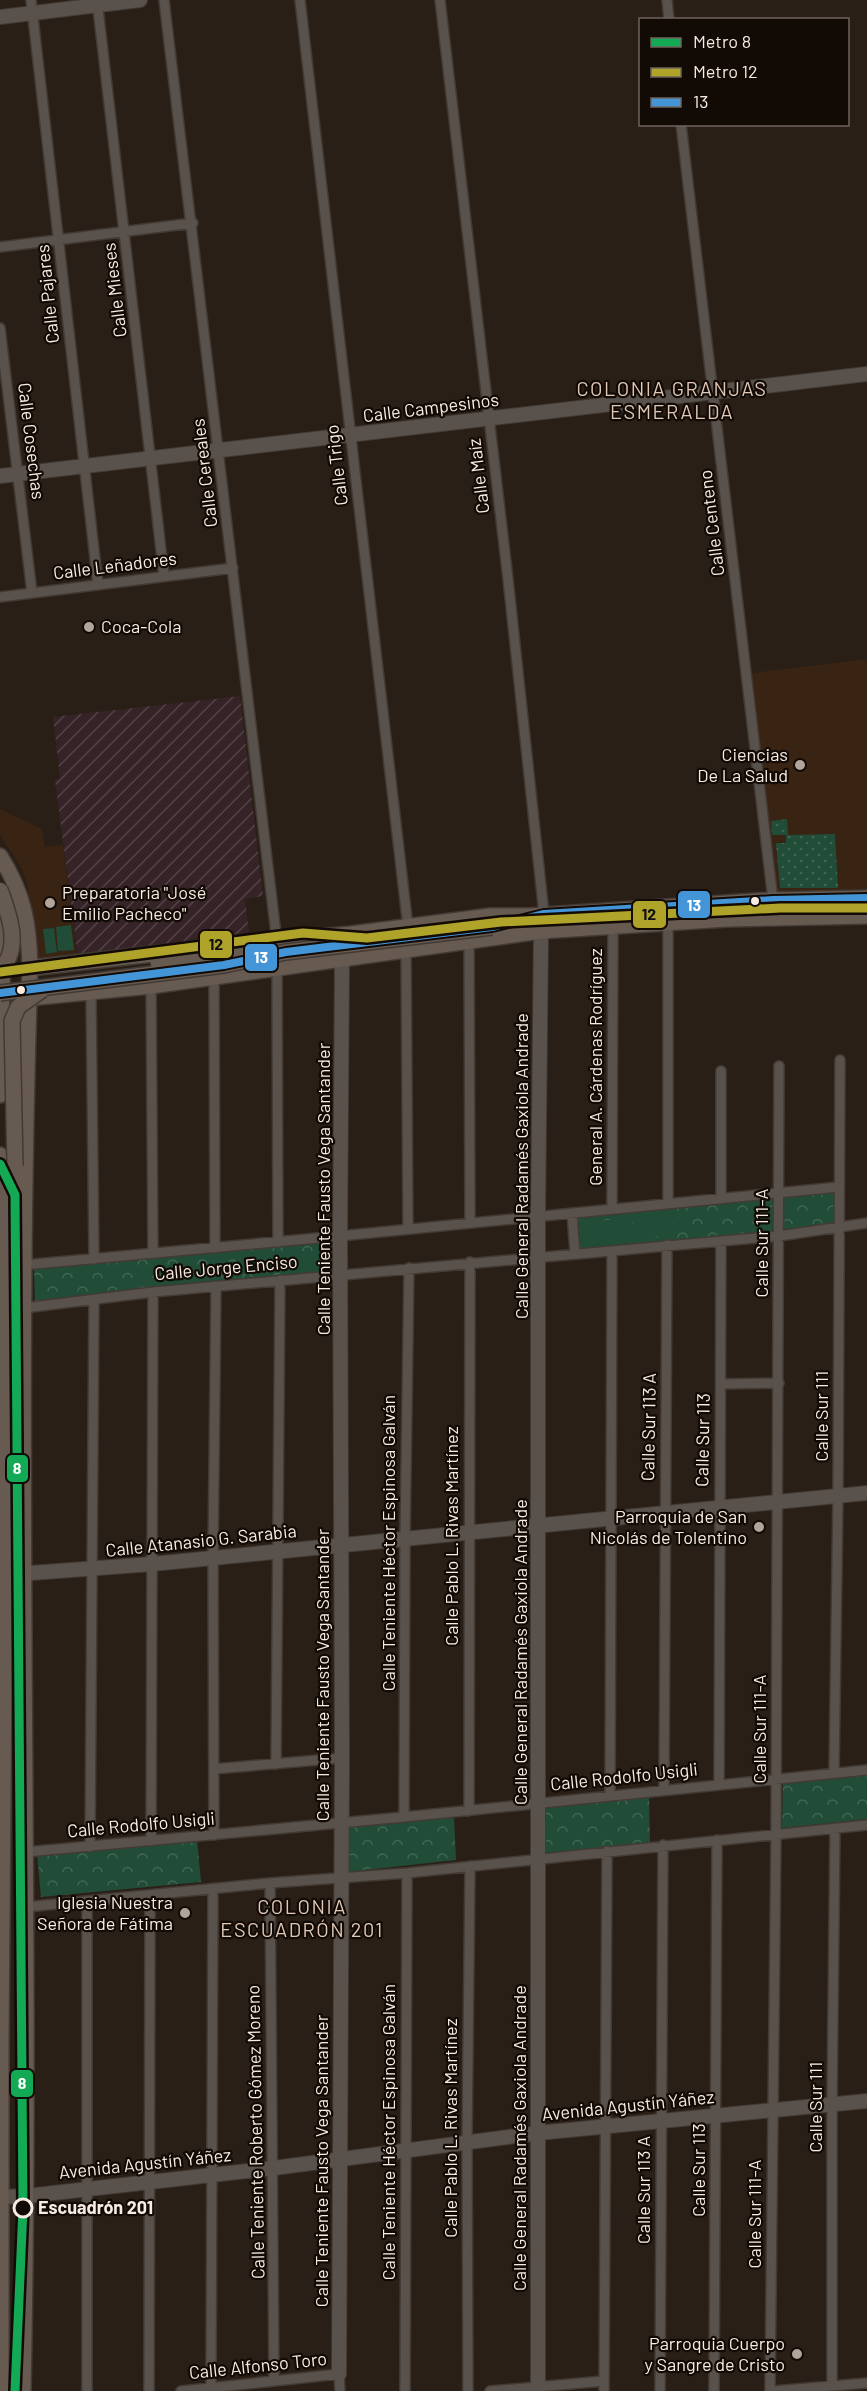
<svg xmlns="http://www.w3.org/2000/svg" width="867" height="2391" viewBox="0 0 867 2391" font-family="Barlow,sans-serif">
<style>
.industrial{fill:url(#industrial-furrows)}
.built{fill:#392313}
.grass{fill:url(#grass-dots)}
.park{fill:url(#park-crowns)}
.garden{fill:#214c37}
.lines{fill:none;stroke-linecap:round;stroke-linejoin:round}
.street-casing{stroke:#433a34;stroke-width:12}
.secondary-casing{stroke:#433a34;stroke-width:16}
.primary-casing{stroke:#433a34;stroke-width:18}
.street{stroke:#59524c;stroke-width:9}
.secondary{stroke:#59524c;stroke-width:14}
.primary{stroke:#665a51;stroke-width:15}
.primary-bridge-casing{stroke:#433a34;stroke-width:18;stroke-linecap:butt}
.primary-bridge{stroke:#665a51;stroke-width:15}
.bus-1-casing{stroke:#120a05;stroke-width:12}
.bus-1{stroke:#4495d7;stroke-width:8}
.metro-1-casing{stroke:#120a05;stroke-width:14}
.metro-2-casing{stroke:#120a05;stroke-width:14}
.metro-1{stroke:#13a955;stroke-width:9}
.metro-2{stroke:#b0a32a;stroke-width:9}
.poi-dot{fill:#b0a49b;stroke:#120a05;stroke-width:2}
.bus-dot{fill:#f8ebe2;stroke:#120a05;stroke-width:2}
.stop-dot{fill:#120a05;stroke:#f8ebe2;stroke-width:3}
.labels{text-anchor:middle;stroke-width:4.5;stroke-linejoin:round;paint-order:stroke}
.street-label{font-size:18px;fill:#f8ebe2;stroke:#120a05}
.poi-label{font-size:18px;fill:#f8ebe2;stroke:#120a05;text-anchor:end}
.stop-label{font-size:18px;font-weight:bold;fill:#f8ebe2;stroke:#120a05;text-anchor:start}
.neighbourhood-label{font-size:20px;letter-spacing:1.5px;fill:#e0c7b6;stroke:#120a05}
.line-badge{stroke:#120a05;stroke-width:2}
.badge-label{font-size:16px;text-anchor:middle;font-weight:bold;fill:#fff}
.pale-badge-label{font-size:16px;text-anchor:middle;font-weight:bold;fill:#111}
</style>
<defs>
<pattern id="industrial-furrows" width="10" height="10" patternUnits="userSpaceOnUse" patternTransform="scale(1.5)"><rect width="10" height="10" fill="#352327"/><path d="M-1 1l2-2M0 10L10 0M9 11l2-2" fill="none" stroke="#534346"/></pattern>
<pattern id="grass-dots" width="8" height="8" patternUnits="userSpaceOnUse" patternTransform="scale(1.5)"><rect width="8" height="8" fill="#214c37"/><path d="M2 2h.1M6 6h.1" fill="none" stroke="#426654" stroke-width="1.8" stroke-linecap="round"/></pattern>
<pattern id="park-crowns" width="20" height="18" patternUnits="userSpaceOnUse" patternTransform="scale(1.5)"><rect width="20" height="18" fill="#214c37"/><path d="M2 6a3 3 0 1 1 6 0M12 15a3 3 0 1 1 6 0" fill="none" stroke="#426654"/></pattern>
</defs>
<rect width="100%" height="100%" fill="#291f17"/>
<path class="industrial" d="M240,696L263,896L245,899L249,933L78,958L55,780L60,778L53,717Z"/>
<path class="built" d="M867,659V889L777,891L752,673Z
M0,809L42,829L45,847L63,845L77,959L42,963L37,959L34,922L27,884L22,869L0,835Z"/>
<path class="grass" d="M787,819L788,835L835,834L838,888H780L776,843H786V835H772L771,821Z"/>
<path class="park" d="M836,1191L837,1223L779,1236L576,1250L575,1217Z
M335,1237L336,1271L157,1289L35,1305L34,1268Z
M867,1773V1819L782,1828L783,1781Z
M649,1794L650,1843L546,1853L544,1804Z
M454,1816L456,1860L347,1872L346,1826Z
M197,1839L201,1882L41,1897L37,1854Z"/>
<path class="garden" d="M71,925L74,950L58,951L56,927Z
M54,928L57,952L46,954L43,929Z
M672,1214L673,1235L635,1238L633,1218Z
M596,1217L599,1244L582,1245L579,1219Z
M632,1218L634,1237L600,1241L599,1221Z"/>
<g class="lines">
<g class="street-casing">
<path id="street" d="M31,0L98,585
M97,0L164,576
M164,0L277,942
M300,0L408,927
M440,0L508,579L544,914
M667,0L669,20
M681,124L775,917
M0,247L193,223
M0,328L32,593
M0,597L233,568
M668,922V1204
M469,941L470,1222
M406,950L408,1229
M277,967L278,1242
M214,977L215,1248
M151,986L153,1253
M91,993L94,1259
M721,1071V1199
M612,1209L613,925
M572,1213L575,1253
M24,1265L340,1236L839,1187
M24,1308L153,1292L779,1236L867,1223
M721,1384L779,1383
M276,1764L280,1280
M214,1769L342,1758
M834,1773L838,1496L840,1060
M719,1784L721,1241
M664,1790L667,1245
M610,1796L612,1251
M469,1811L470,1262
M404,1817L405,1539L409,1268
M214,1835L213,1558L216,1286
M151,1841L153,1292
M90,1847L94,1299
M26,1852L404,1817L867,1770
M270,1883L274,2380
M87,1902V2391
M26,1907L270,1883L407,1873L867,1825
M832,2386V2104L835,1828
M211,2387L213,1889
M149,2391L150,1895
M181,2391L339,2374L340,2391
M405,2391L407,1873
M468,2391L467,2142L470,1866
M490,2391L604,2381
M604,2391L607,1851
M660,2391L663,1845
M714,2391L717,1840
M770,2391L776,1834L779,1066
M773,2391L867,2383"/>
</g>
<g class="secondary-casing">
<path id="secondary" d="M0,17L140,0
M0,476L867,374
M4,1575L152,1564L867,1493
M0,2197L27,2196L274,2168L538,2133L867,2101
M339,2374L342,1758L340,1236L342,958
M538,2391V1216L541,931L543,920"/>
</g>
<g class="primary-casing">
<path id="primary" d="M0,856C24,894 29,924 30,968C14,1442 33,1917 23,2391
M0,921L3,937L0,1095
M30,968L231,945L351,934L490,916H529L773,900L867,898
M29,998L151,986L541,931L727,919L867,916
M0,1155L7,1304L1,2039V2391
M14,1232L15,1166"/>
</g>
<use href="#street" class="street"/>
<use href="#secondary" class="secondary"/>
<use href="#primary" class="primary"/>
<g class="primary-bridge-casing">
<path id="primary-bridge" d="M0,890C9,914 22,949 0,970
M158,963L235,953H250
M0,993L224,965L286,952L492,927
M15,1166L12,1021L18,1007L42,990"/>
</g>
<use href="#primary-bridge" class="primary-bridge"/>
<g class="bus-1-casing">
<path id="bus-1" d="M0,993L224,965L286,952L492,927L544,914L773,900L867,898"/>
</g>
<use href="#bus-1" class="bus-1"/>
<g class="metro-1-casing">
<path id="metro-1" d="M0,1164L15,1195L23,2208L15,2391"/>
</g>
<g class="metro-2-casing">
<path id="metro-2" d="M0,972L303,933L367,938L501,922L780,908H867"/>
</g>
<use href="#metro-1" class="metro-1"/>
<use href="#metro-2" class="metro-2"/>
</g>
<g class="poi-dot">
<circle cx="89" cy="627" r="6"/>
<circle cx="800" cy="765" r="6"/>
<circle cx="50" cy="903" r="6"/>
<circle cx="759" cy="1527" r="6"/>
<circle cx="185" cy="1913" r="6"/>
<circle cx="797" cy="2354" r="6"/>
</g>
<g class="bus-dot">
<circle cx="755" cy="901" r="5"/>
<circle cx="21" cy="990" r="5"/>
</g>
<circle class="stop-dot" cx="23" cy="2208" r="9"/>
<g class="labels">
<g class="street-label">
<text transform="translate(115 290) rotate(-97)" y="6">Calle Mieses</text>
<text transform="translate(48 294) rotate(-96)" y="6">Calle Pajares</text>
<text transform="translate(431 408) rotate(-7)" y="6">Calle Campesinos</text>
<text transform="translate(31 441) rotate(83)" y="6">Calle Cosechas</text>
<text transform="translate(337 465) rotate(-97)" y="6">Calle Trigo</text>
<text transform="translate(205 473) rotate(-97)" y="6">Calle Cereales</text>
<text transform="translate(479 476) rotate(-97)" y="6">Calle Maíz</text>
<text transform="translate(712 523) rotate(-97)" y="6">Calle Centeno</text>
<text transform="translate(115 566) rotate(-7)" y="6">Calle Leñadores</text>
<text transform="translate(596 1067) rotate(-90)" y="6">General A. Cárdenas Rodríguez</text>
<text transform="translate(522 1166) rotate(-90)" y="6">Calle General Radamés Gaxiola Andrade</text>
<text transform="translate(324 1189) rotate(-90)" y="6">Calle Teniente Fausto Vega Santander</text>
<text transform="translate(762 1243) rotate(-90)" y="6">Calle Sur 111-A</text>
<text transform="translate(226 1268) rotate(-5)" y="6">Calle Jorge Enciso</text>
<text transform="translate(822 1416) rotate(-90)" y="6">Calle Sur 111</text>
<text transform="translate(649 1427) rotate(-89)" y="6">Calle Sur 113 A</text>
<text transform="translate(703 1440) rotate(-89)" y="6">Calle Sur 113</text>
<text transform="translate(452 1536) rotate(-90)" y="6">Calle Pablo L. Rivas Martínez</text>
<text transform="translate(201 1541) rotate(-6)" y="6">Calle Atanasio G. Sarabia</text>
<text transform="translate(389 1543) rotate(-90)" y="6">Calle Teniente Héctor Espinosa Galván</text>
<text transform="translate(521 1652) rotate(-90)" y="6">Calle General Radamés Gaxiola Andrade</text>
<text transform="translate(323 1675) rotate(-90)" y="6">Calle Teniente Fausto Vega Santander</text>
<text transform="translate(760 1729) rotate(-90)" y="6">Calle Sur 111-A</text>
<text transform="translate(624 1777) rotate(-6)" y="6">Calle Rodolfo Usigli</text>
<text transform="translate(141 1825) rotate(-5)" y="6">Calle Rodolfo Usigli</text>
<text transform="translate(628 2106) rotate(-6)" y="6">Avenida Agustín Yáñez</text>
<text transform="translate(816 2107) rotate(-90)" y="6">Calle Sur 111</text>
<text transform="translate(451 2128) rotate(-90)" y="6">Calle Pablo L. Rivas Martínez</text>
<text transform="translate(256 2132) rotate(-91)" y="6">Calle Teniente Roberto Gómez Moreno</text>
<text transform="translate(389 2132) rotate(-90)" y="6">Calle Teniente Héctor Espinosa Galván</text>
<text transform="translate(520 2138) rotate(-90)" y="6">Calle General Radamés Gaxiola Andrade</text>
<text transform="translate(322 2161) rotate(-90)" y="6">Calle Teniente Fausto Vega Santander</text>
<text transform="translate(145 2164) rotate(-6)" y="6">Avenida Agustín Yáñez</text>
<text transform="translate(699 2170) rotate(-90)" y="6">Calle Sur 113</text>
<text transform="translate(644 2190) rotate(-90)" y="6">Calle Sur 113 A</text>
<text transform="translate(755 2214) rotate(-90)" y="6">Calle Sur 111-A</text>
<text transform="translate(258 2366) rotate(-6)" y="6">Calle Alfonso Toro</text>
</g>
<g class="poi-label">
<text x="101" y="633" text-anchor="start">Coca-Cola</text>
<text x="788" y="761">Ciencias<tspan x="788" dy="21">De La Salud</tspan></text>
<text x="62" y="899" text-anchor="start">Preparatoria "José<tspan x="62" dy="21">Emilio Pacheco"</tspan></text>
<text x="747" y="1523">Parroquia de San<tspan x="747" dy="21">Nicolás de Tolentino</tspan></text>
<text x="173" y="1909">Iglesia Nuestra<tspan x="173" dy="21">Señora de Fátima</tspan></text>
<text x="785" y="2350">Parroquia Cuerpo<tspan x="785" dy="21">y Sangre de Cristo</tspan></text>
</g>
<g class="stop-label">
<text x="38" y="2214">Escuadrón 201</text>
</g>
<g class="neighbourhood-label">
<text x="672" y="396">COLONIA GRANJAS<tspan x="672" dy="23">ESMERALDA</tspan></text>
<text x="302" y="1914">COLONIA<tspan x="302" dy="23">ESCUADRÓN 201</tspan></text>
</g>
</g>
<g class="line-badge">
<rect x="677" y="890" width="34" height="29" rx="6" fill="#4495d7"/>
<rect x="632" y="900" width="35" height="29" rx="6" fill="#b0a32a"/>
<rect x="199" y="930" width="34" height="29" rx="6" fill="#b0a32a"/>
<rect x="244" y="943" width="34" height="29" rx="6" fill="#4495d7"/>
<rect x="6" y="1454" width="23" height="29" rx="6" fill="#13a955"/>
<rect x="10" y="2069" width="24" height="29" rx="6" fill="#13a955"/>
</g>
<g class="badge-label">
<text x="694" y="911">13</text>
<text x="261" y="963">13</text>
<text x="17" y="1474">8</text>
<text x="22" y="2089">8</text>
</g>
<g class="pale-badge-label">
<text x="649" y="920">12</text>
<text x="216" y="950">12</text>
</g>
<rect x="639" y="18" width="210" height="108" fill="#120a05" stroke="#6e645d" stroke-width="1.5"/>
<rect x="651" y="38" width="30" height="9" fill="#13a955" stroke="#6e645d" stroke-width="1.5"/>
<text x="693" y="48" font-size="18" fill="#f8ebe2">Metro 8</text>
<rect x="651" y="68" width="30" height="9" fill="#b0a32a" stroke="#6e645d" stroke-width="1.5"/>
<text x="693" y="78" font-size="18" fill="#f8ebe2">Metro 12</text>
<rect x="651" y="98" width="30" height="9" fill="#4495d7" stroke="#6e645d" stroke-width="1.5"/>
<text x="693" y="108" font-size="18" fill="#f8ebe2">13</text>
</svg>
